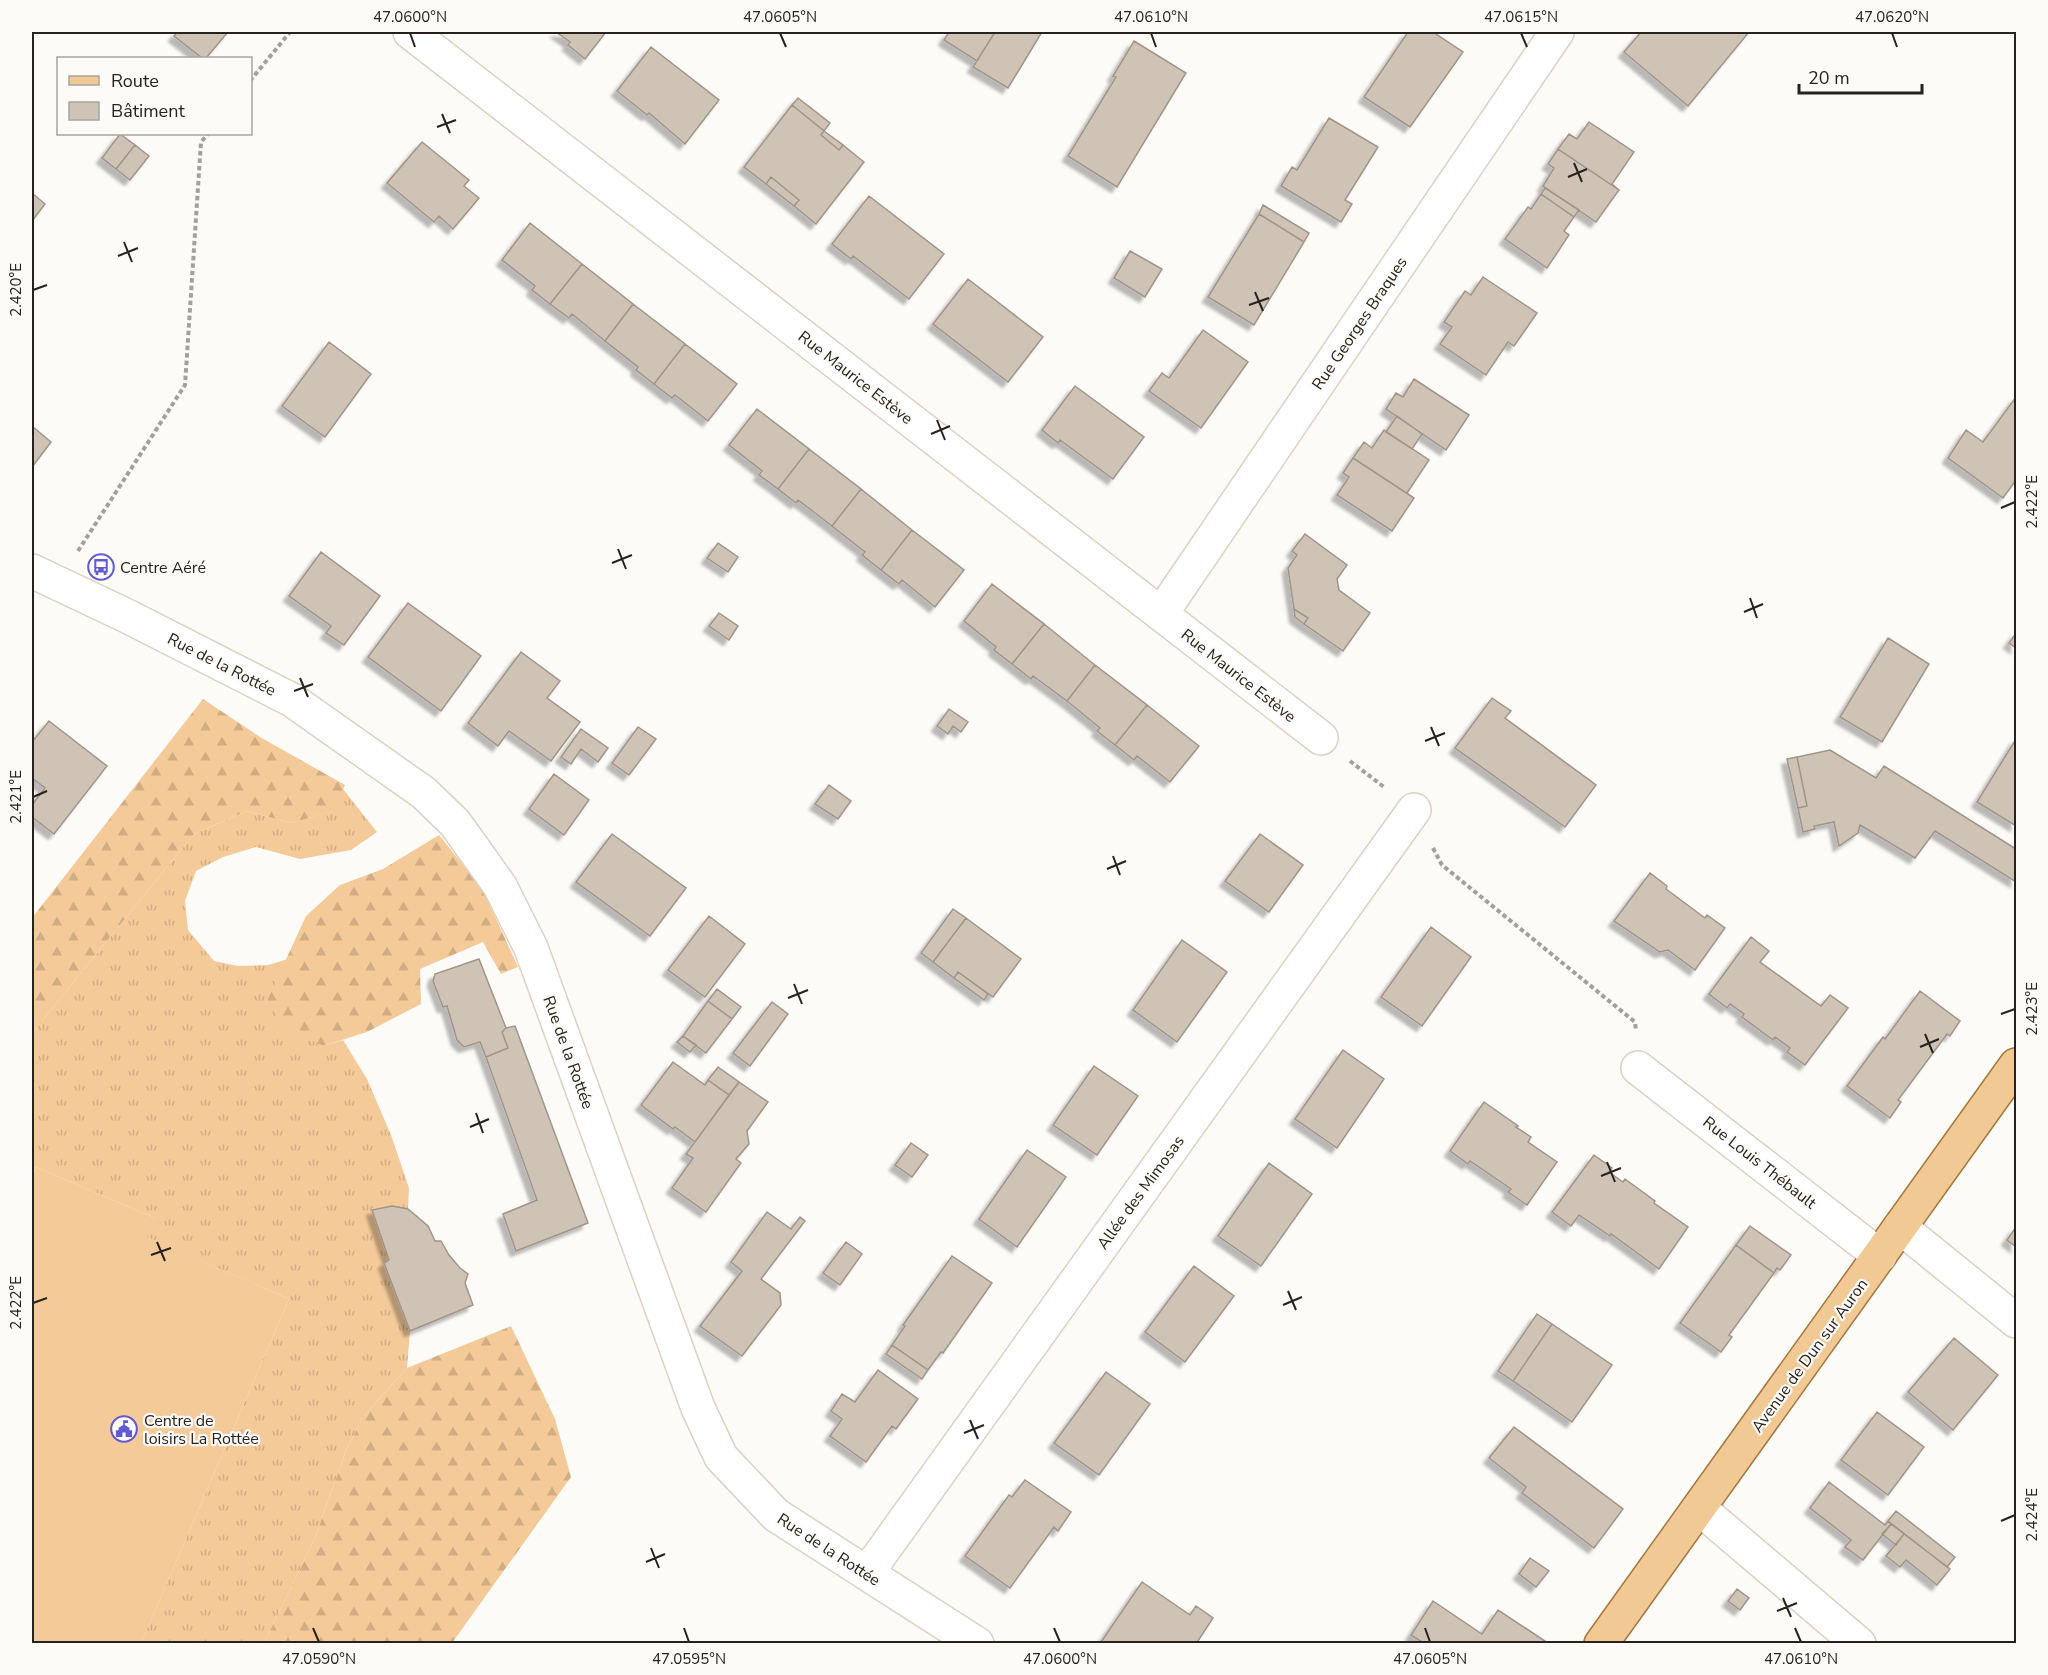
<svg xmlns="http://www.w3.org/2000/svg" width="2048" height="1675" viewBox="0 0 2048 1675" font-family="'Nunito Sans',sans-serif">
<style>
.grass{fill:url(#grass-tufts)}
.forest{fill:url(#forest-firs)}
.garden{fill:#f4ca99}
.building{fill:#cfc3b6;stroke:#a09588;stroke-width:1.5;filter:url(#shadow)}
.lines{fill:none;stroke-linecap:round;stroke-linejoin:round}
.minor-casing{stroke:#ddd1c3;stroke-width:36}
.primary-casing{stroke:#a4773c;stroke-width:36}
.path{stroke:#a3a09c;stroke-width:4;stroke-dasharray:4.5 3;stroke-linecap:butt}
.minor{stroke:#fff;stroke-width:33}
.primary{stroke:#f1c994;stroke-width:33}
.ticks{fill:none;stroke:#27221d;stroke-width:2}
.labels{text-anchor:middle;stroke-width:4.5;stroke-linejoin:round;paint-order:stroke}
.street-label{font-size:16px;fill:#27221d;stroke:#fdfbf8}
.poi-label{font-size:16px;fill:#27221d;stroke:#fdfbf8;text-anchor:start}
.neatline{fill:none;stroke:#27221d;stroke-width:2}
.ticks-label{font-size:15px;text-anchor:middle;fill:#27221d}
</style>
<defs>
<pattern id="grass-tufts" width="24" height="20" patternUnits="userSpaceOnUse" patternTransform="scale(1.5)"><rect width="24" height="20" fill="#f4ca99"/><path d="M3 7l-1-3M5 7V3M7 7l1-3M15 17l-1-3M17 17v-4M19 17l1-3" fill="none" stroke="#d1ad83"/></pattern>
<pattern id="forest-firs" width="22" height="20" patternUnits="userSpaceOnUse" patternTransform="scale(1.5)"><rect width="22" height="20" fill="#f4ca99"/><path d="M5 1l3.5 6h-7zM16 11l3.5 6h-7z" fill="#d1ad83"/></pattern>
<filter id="shadow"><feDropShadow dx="-5.5" dy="5.5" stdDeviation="1.5" flood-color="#0004"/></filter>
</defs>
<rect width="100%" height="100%" fill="#fdfbf8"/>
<path class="grass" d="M343,789L377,832L351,850L300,859L256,847L223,857L196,871L185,901L188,930L214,961L238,966L268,965L288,959L266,1003L323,1046L343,1040L367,1079L391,1135L409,1188L408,1209L392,1206L372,1210L389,1260L384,1263L410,1331L407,1368L363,1417L347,1448L314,1540L264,1643H141L289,1299L146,1237L155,1218L36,1167L32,1177V1033L194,834L247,811L291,823L333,811Z"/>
<path class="forest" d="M203,699L260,737L345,785L334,811L291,823L247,811L194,834L32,1033V918Z
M439,835L483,890L518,967L501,974L483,942L420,969L421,1004L367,1032L323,1046L289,1029L266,1003L306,916L340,885L383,869Z
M511,1326L555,1419L571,1477L452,1643H264L314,1540L347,1448L363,1417L407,1368Z"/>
<path class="garden" d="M36,1167L155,1218L147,1237L289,1299L141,1643H32V1177Z"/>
<path class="building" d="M177,32H228L206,58H202L174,36Z
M556,32H606L585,59L568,45L570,42Z
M949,32H995L977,61L944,40Z
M995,32H1042L1008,88L973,67Z
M1408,32H1433L1463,52L1410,127L1364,97Z
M1641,32H1682L1684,33L1685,32H1749L1688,106L1624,52Z
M1134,41L1186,73L1117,187L1068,156L1116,77L1113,76Z
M651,47L719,100L685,144L649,113L647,115L617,91Z
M798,98L830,123L824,131L792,105Z
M792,105L824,131L821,135L839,150L843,145L864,162L816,224L794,206L799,200L771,177L766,184L744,167Z
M1329,118L1378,147L1345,200L1352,204L1341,222L1281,186L1292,167L1297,170Z
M1589,122L1634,152L1612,184L1619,190L1558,149L1569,134L1577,139Z
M824,131L843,145L839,150L821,135Z
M120,134L135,145L116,169L102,158Z
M422,142L469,180L464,186L479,198L453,229L439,216L434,222L387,183Z
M135,145L149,156L130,180L116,169Z
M1558,149L1619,190L1596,222L1543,186L1554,168L1548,164Z
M771,177L799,200L794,206L766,184Z
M1545,188L1579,210L1574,217L1541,194Z
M32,193L45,204L32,221Z
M1541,194L1574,217L1564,231L1569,235L1547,268L1505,239L1528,207L1531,209Z
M869,196L944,254L909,299L853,256L851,259L832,244Z
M1263,205L1309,233L1304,242L1259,214Z
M1259,214L1304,242L1254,325L1208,297Z
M530,223L582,264L550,304L532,290L535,286L502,260Z
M1130,251L1162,269L1145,297L1114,278Z
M582,264L633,304L605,341L572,314L569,318L550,304Z
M1483,277L1537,313L1514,346L1508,342L1486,375L1440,344L1452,327L1444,322L1465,291L1471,295Z
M968,279L1043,337L1008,382L933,324Z
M633,304L685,344L654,384L636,370L638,367L605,341Z
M1203,330L1248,362L1201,428L1149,391L1162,373L1169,378Z
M329,342L371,374L325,437L282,406Z
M685,344L737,384L708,421L675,395L672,398L654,384Z
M1414,379L1469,415L1446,450L1386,409L1396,393L1403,397Z
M1075,386L1144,437L1113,479L1060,440L1058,443L1042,430Z
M2016,397V480L2003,498L1948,458L1966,430L1983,442Z
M757,409L809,449L778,489L759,475L762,471L729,445Z
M1397,416L1422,434L1412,449L1386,432Z
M32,426L51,442L32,467Z
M1384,430L1429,460L1407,493L1414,498L1353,458L1364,442L1372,448Z
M809,449L861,489L832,526L798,500L796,503L778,489Z
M1353,458L1414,498L1392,531L1337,495L1349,477L1343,473Z
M861,489L912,530L881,570L862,555L865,552L832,526Z
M912,530L964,570L935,607L902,580L899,584L881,570Z
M1305,534L1347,565L1337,579L1339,590L1370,613L1343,651L1304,624L1308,618L1294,609L1288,568L1297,555L1292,551Z
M718,543L738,557L728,572L707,558Z
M321,552L380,596L344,645L326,633L331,626L289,596Z
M992,584L1044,624L1012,664L994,650L996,647L964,621Z
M408,603L481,656L441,711L368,657Z
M1294,609L1308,618L1304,624L1295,617Z
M719,613L738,626L729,640L709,626Z
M1044,624L1095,665L1067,701L1033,676L1031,679L1012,664Z
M2016,633V648L2009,643Z
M1888,638L1929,664L1882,742L1840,717Z
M521,652L560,681L547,698L580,722L551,761L509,731L498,746L468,723Z
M1095,665L1147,705L1115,745L1097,731L1100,728L1067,701Z
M1492,698L1511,711L1505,718L1596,785L1565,827L1455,748Z
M1147,705L1199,746L1170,782L1137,756L1134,760L1115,745Z
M949,709L968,722L961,732L953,726L948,734L937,726Z
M49,721L107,766L54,834L32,817V805L45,788L32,778V742Z
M638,727L656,739L629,775L612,763Z
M581,729L608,748L598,762L581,749L571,764L561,757Z
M2016,739V826L1977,802Z
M1830,750L1876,778L1884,766L2016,849V882L1935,831L1915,858L1860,825L1858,833L1839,846L1834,822L1814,826L1815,829L1803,832L1798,808L1807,806L1797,757Z
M1797,757L1807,806L1798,808L1787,759Z
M554,774L589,800L564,835L529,809Z
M829,785L851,801L838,819L815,804Z
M612,834L686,888L650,936L576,882Z
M1260,834L1303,865L1269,912L1225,881Z
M1650,873L1667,886L1666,889L1705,918L1707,915L1725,928L1695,970L1668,950L1660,952L1614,921Z
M953,909L966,918L933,962L921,953Z
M709,916L745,944L705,997L668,970Z
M966,918L1021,959L993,997L958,972L954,978L933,962Z
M1431,927L1471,957L1422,1026L1381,997Z
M1751,937L1769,951L1760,962L1821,1006L1830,995L1848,1008L1805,1065L1787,1052L1790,1048L1775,1037L1773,1040L1742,1017L1744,1014L1730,1004L1727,1008L1709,994Z
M1182,940L1227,972L1177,1042L1133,1010Z
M479,959L506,1028L502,1032L508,1048L486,1057L480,1042L464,1047L457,1040L447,1006L443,1007L433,981L435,974Z
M958,972L988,994L984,1000L954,978Z
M717,989L741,1007L732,1019L708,1001Z
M1920,991L1960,1021L1950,1036L1947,1034L1898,1100L1901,1102L1890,1118L1847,1086L1883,1037L1885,1039Z
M708,1001L732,1019L706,1053L683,1036Z
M772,1002L788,1014L750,1066L733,1053Z
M515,1026L588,1223L516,1251L503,1214L537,1200L486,1057L508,1048L502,1032L506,1028Z
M683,1036L696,1045L690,1052L677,1042Z
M1343,1050L1384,1079L1337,1148L1295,1119Z
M673,1062L705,1085L708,1080L729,1095L695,1142L675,1127L673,1129L641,1105Z
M1094,1066L1138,1096L1097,1155L1053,1125Z
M718,1067L739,1082L729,1095L708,1080Z
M739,1082L768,1102L747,1131L749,1144L736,1159L741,1163L706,1212L672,1188L693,1158L686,1154Z
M1484,1102L1518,1126L1516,1127L1531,1137L1528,1142L1557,1162L1527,1205L1508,1192L1511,1189L1470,1161L1468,1164L1450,1151Z
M911,1143L928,1155L912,1177L895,1165Z
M1027,1150L1066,1177L1017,1247L979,1219Z
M1594,1155L1612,1168L1609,1172L1623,1182L1625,1179L1655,1201L1654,1203L1688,1227L1659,1269L1611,1234L1610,1236L1579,1215L1571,1226L1552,1212Z
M1269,1163L1312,1194L1261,1266L1218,1236Z
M392,1206L408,1209L428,1226L435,1241H441L449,1255L460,1268L468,1274L465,1283L473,1305L410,1331L384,1263L389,1260L372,1210Z
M767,1212L791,1229L800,1217L805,1221L761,1279L780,1293L781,1305L742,1356L700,1326L742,1271L731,1262Z
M1750,1226L1791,1255L1780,1270L1777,1268L1774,1273L1736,1245Z
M2016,1227V1247L2007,1240Z
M846,1242L862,1254L840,1285L823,1273Z
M1736,1245L1774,1273L1729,1335L1732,1337L1721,1352L1680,1323Z
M952,1256L992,1283L943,1353L941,1352L928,1370L892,1345L905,1326L903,1325Z
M1194,1266L1234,1296L1185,1362L1145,1332Z
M1537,1314L1552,1324L1513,1381L1498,1371Z
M1552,1324L1612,1365L1572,1422L1513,1381Z
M1954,1338L1998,1375L1953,1430L1908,1392Z
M892,1345L928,1370L922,1379L886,1354Z
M878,1370L918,1399L896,1429L892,1426L866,1462L830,1436L842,1419L831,1411L842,1394L855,1402Z
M1106,1372L1150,1404L1099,1475L1054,1443Z
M1877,1412L1924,1447L1888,1495L1841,1460Z
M1514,1427L1623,1509L1594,1548L1522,1493L1526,1487L1489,1458Z
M1025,1480L1071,1512L1058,1531L1054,1527L1010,1588L965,1556L1009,1495L1012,1497Z
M1829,1482L1885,1525L1888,1521L1891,1524L1863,1560L1845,1547L1851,1540L1810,1508Z
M1896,1511L1955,1557L1947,1567L1888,1521Z
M1891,1524L1904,1534L1896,1545L1882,1534Z
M1904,1534L1950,1569L1937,1585L1906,1560L1900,1567L1886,1556Z
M1530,1558L1549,1571L1536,1587L1519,1574Z
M1142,1582L1190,1615L1196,1606L1213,1618L1196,1644L1101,1642Z
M1737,1589L1749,1598L1740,1610L1728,1601Z
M1433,1601L1482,1634L1498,1610L1548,1643L1425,1644L1411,1635Z"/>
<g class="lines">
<g class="minor-casing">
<path id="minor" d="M410,32L1321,738
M32,571L127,616L292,700L424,793L455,823L500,886L531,948L698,1408L721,1457L776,1515L977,1644
M1161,614L1557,32
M1638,1068L1880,1256
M1900,1227L2016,1321
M1699,1508L1859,1644
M867,1573L1414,810"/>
</g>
<g class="primary-casing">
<path id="primary" d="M1601,1644L2016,1065"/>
</g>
<path class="path" d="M1808,33V32
M250,81L290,32
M78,551L185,385L201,142L208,134
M1350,761L1384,787
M1433,848L1442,865L1635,1022L1636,1031"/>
<use href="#minor" class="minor"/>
<use href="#primary" class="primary"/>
</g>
<path class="ticks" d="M410,33L415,47M780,33L786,47M1151,33L1156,47M1521,33L1527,47M1892,33L1897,47M442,114L450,133M437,127L456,120M1574,163L1582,182M1568,177L1587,169M124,242L132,262M118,256L138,248M33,290L47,285M1255,292L1263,311M1249,305L1269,298M937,420L945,440M931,434L950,426M2001,508L2015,502M618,549L626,569M612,563L632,555M1750,598L1757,618M1744,612L1763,604M300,678L308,697M294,691L313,684M1431,727L1439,746M1425,741L1445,733M33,797L47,791M1113,856L1120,875M1107,869L1126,861M794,984L802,1004M788,998L808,990M2001,1014L2015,1009M1925,1034L1933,1053M1920,1047L1939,1039M476,1113L483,1133M470,1127L489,1119M1607,1162L1615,1182M1601,1176L1621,1168M157,1242L165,1261M151,1255L171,1248M1288,1291L1296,1310M33,1303L47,1298M1283,1305L1302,1297M970,1420L978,1439M964,1433L984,1425M2001,1521L2015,1515M651,1548L659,1568M646,1562L665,1554M1783,1598L1791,1617M1777,1611L1797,1603M313,1628L319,1642M684,1628L689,1642M1054,1628L1060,1642M1425,1628L1430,1642M1795,1628L1801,1642"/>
<defs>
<g id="bus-ring" transform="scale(1.35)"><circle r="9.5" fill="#fdfbf8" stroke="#615ad3" stroke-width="1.5"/><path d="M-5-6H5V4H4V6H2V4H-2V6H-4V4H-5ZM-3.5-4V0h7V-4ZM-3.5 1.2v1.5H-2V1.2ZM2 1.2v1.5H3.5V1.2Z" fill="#615ad3"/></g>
<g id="civic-ring" transform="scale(1.35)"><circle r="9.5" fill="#fdfbf8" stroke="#615ad3" stroke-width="1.5"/><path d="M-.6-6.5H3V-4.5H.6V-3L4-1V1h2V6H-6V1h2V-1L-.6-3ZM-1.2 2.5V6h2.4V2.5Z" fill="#615ad3"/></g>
</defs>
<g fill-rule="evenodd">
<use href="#bus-ring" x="101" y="567"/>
<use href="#civic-ring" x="124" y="1429"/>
</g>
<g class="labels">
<g class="street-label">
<text transform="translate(1359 323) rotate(-56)" y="6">Rue Georges Braques</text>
<text transform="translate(856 377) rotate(38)" y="6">Rue Maurice Estève</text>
<text transform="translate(222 664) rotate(27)" y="6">Rue de la Rottée</text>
<text transform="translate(1239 675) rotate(38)" y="6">Rue Maurice Estève</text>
<text transform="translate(569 1052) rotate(70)" y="6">Rue de la Rottée</text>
<text transform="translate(1760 1162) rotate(38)" y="6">Rue Louis Thébault</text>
<text transform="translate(1140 1192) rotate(-54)" y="6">Allée des Mimosas</text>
<text transform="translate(1809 1355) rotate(-54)" y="6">Avenue de Dun sur Auron</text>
<text transform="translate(829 1549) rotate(33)" y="6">Rue de la Rottée</text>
</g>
<g class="poi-label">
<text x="120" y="573">Centre Aéré</text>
<text x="144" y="1426">Centre de<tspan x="144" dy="18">loisirs La Rottée</tspan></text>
</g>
</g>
<rect width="2048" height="1675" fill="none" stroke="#fdfbf8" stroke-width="66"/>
<rect x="57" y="57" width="195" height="78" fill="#fdfbf8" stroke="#a7a4a0" stroke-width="1.5"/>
<rect x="69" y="76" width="30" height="9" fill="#f1c994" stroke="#a7a4a0" stroke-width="1.5"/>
<text x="111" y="87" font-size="18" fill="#27221d">Route</text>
<rect x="69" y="102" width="30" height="18" fill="#cfc3b6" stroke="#a7a4a0" stroke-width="1.5"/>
<text x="111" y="117" font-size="18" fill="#27221d">Bâtiment</text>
<path d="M1799 84v9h123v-9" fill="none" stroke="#27221d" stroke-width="3"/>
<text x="1808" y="84" font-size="18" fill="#27221d" stroke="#fdfbf8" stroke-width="4.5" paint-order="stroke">20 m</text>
<rect x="33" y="33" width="1982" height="1609" class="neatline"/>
<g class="ticks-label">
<text x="410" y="22">47.0600°N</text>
<text x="780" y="22">47.0605°N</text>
<text x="1151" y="22">47.0610°N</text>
<text x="1521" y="22">47.0615°N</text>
<text x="1892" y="22">47.0620°N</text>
<text transform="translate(16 290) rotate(-90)" y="5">2.420°E</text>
<text transform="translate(2032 502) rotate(-90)" y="5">2.422°E</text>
<text transform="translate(16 797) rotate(-90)" y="5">2.421°E</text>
<text transform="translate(2032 1009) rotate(-90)" y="5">2.423°E</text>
<text transform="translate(16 1303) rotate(-90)" y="5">2.422°E</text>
<text transform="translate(2032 1515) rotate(-90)" y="5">2.424°E</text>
<text x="319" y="1664">47.0590°N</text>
<text x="689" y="1664">47.0595°N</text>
<text x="1060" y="1664">47.0600°N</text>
<text x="1430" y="1664">47.0605°N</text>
<text x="1801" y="1664">47.0610°N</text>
</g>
</svg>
